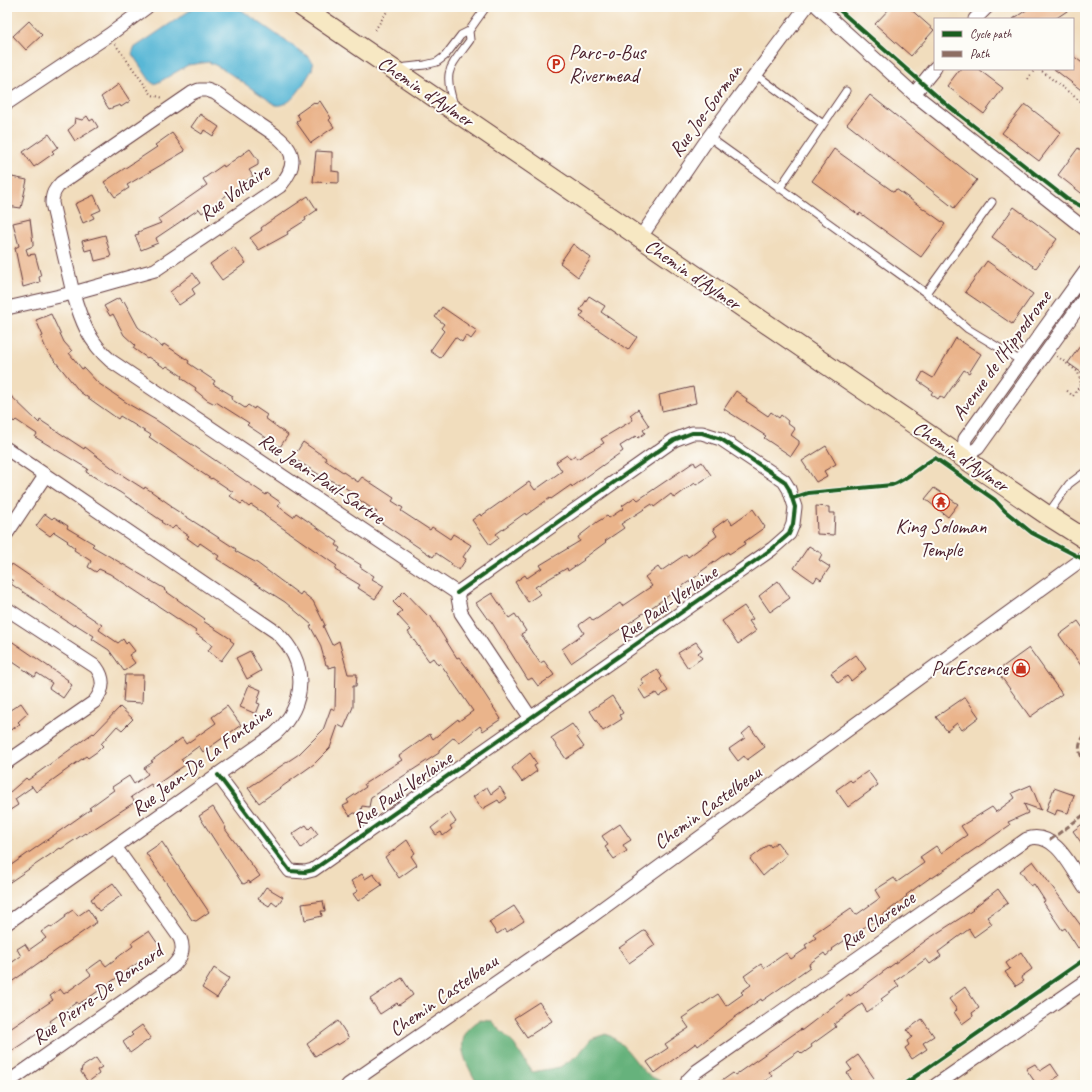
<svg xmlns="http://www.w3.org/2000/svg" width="1092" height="1092" viewBox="0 0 1092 1092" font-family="Caveat,sans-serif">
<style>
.forest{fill:#66b27b;stroke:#586853}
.water{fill:#58b7d6;stroke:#516b80}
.building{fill:#eab48b}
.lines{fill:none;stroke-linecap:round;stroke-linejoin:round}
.lane-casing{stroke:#633c41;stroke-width:9}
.street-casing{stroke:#633c41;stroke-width:15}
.secondary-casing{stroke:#633c41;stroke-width:21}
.path{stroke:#633c41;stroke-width:2;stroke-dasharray:1 3;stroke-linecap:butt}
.lane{stroke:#fff;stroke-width:7}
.street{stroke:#fff;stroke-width:13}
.secondary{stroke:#f7e8c3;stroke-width:19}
.quiet{stroke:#8d6e63;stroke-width:3;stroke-dasharray:6 3;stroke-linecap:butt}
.cycleway-casing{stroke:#fdfcf7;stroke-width:6}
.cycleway{stroke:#1b5e20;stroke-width:4}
.labels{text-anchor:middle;stroke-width:4;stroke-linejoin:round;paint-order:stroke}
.poi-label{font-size:20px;fill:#4a1f2b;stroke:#fdfcf7;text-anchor:start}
.street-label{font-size:20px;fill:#4a1f2b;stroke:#fdfcf7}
</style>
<rect width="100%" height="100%" fill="#fdfcf7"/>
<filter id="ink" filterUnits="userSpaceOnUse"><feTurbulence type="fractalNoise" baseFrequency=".025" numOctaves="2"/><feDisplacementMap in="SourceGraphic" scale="8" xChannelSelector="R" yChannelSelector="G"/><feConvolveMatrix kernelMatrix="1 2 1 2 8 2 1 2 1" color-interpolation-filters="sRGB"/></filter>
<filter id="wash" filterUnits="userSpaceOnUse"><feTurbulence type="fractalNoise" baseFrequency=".012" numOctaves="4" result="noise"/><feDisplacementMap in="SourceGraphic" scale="16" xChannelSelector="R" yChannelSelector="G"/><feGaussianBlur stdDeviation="0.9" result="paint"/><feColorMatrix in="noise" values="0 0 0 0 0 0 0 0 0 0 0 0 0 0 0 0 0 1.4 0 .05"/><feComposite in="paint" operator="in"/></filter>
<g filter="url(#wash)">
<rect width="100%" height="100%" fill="#f1ddbd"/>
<path class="forest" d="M480,1020L491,1021L514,1044L532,1072L560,1067L578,1055L591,1039L606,1034C624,1041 633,1060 646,1073C652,1079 659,1078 664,1085H478C465,1061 450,1038 480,1020Z"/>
<path class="water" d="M195,7H232L240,9L310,58L313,64L312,70C304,82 292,108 276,105L223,69L209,62L188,65L159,82L154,84L151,82L132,54L134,48Z"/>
<g id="blocks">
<path class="building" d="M891,7H908L934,30L911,56L875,24Z
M1031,7H1073L1055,19H1013Z
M29,21L42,35L26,50L13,36Z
M1073,56L1085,65V93L1054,69H1073Z
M960,69H978L1003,88L984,114L947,86Z
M119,84L130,101L121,107L120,105L109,109L101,97Z
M870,95L977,180L954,208L847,124Z
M320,101L331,118L329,120L334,127L311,143L296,122L300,119L297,114L314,102L316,104Z
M1025,104L1061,132L1039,161L1002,133Z
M200,114L219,127L213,136L204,130L202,134L191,127Z
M87,116L90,121L93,119L98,127L75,141L68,130L74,125L75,118L82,120Z
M172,133L185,151L127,185L129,188L115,197L104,182L157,147L155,145Z
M49,134L58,147L52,151L54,153L34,167L23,152Z
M1078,148L1085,153V196L1058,175Z
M250,149L258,160V165L249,170L253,176L202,213L199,209L156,238L158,243L141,250L135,235L139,234L138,232L161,223L158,219L207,185L203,179L223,165L224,167Z
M834,149L894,192L896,189L945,224L921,257L860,213L859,215L812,181Z
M316,151L332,152V171L339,172V183L313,182Z
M7,176L27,180L21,208L7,206Z
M94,195L101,210L92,214L94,218L83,223L75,204Z
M308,196L317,210L305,218L306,220L287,232L288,234L259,250L250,238L262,230L261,228L266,224Z
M1014,207L1057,239L1036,268L992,237Z
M30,219L33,243V246L26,249L28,255L35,254L41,276L39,277L40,282L23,287L15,248L19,246L13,223Z
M105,235L111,257L95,261L92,249L85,251L82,241Z
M573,244L591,258L578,277L560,263Z
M234,247L246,263L222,280L210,264Z
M987,261L1033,294L1012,324L965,292Z
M193,273L200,283L192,289L195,294L179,305L170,292Z
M589,296L605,306L601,312L637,337L628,350L580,317L584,312L580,310Z
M119,298L122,303L124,301L138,327L162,347L164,344L189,361L188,363L215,381L213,384L233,396L231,399L245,408L248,405L254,409L255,407L267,415L265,418L288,435L280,447L247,425L249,423L216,402L215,404L207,400L195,390L196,388L181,378L182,376L167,366L165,368L148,357L147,358L133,348L135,345L124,335L113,314L110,316L104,306Z
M442,307L477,331L471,339L466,335L462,342L455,337L440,358L430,351L444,331L441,328L444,324L435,317Z
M51,314L64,342L72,351L69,353L82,369L84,368L98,383L130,405L156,420L266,495L267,493L280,502L278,506L293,517L296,513L338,542L336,545L340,548L338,551L361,565L360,567L374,576L372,579L384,586L375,599L358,588L360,585L335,570L337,566L264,515L265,514L251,505L249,507L243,502L241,504L230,496L233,492L212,478L211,479L149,437L151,435L120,416L118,419L80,392L47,351L41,337L43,336L36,320Z
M956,338L981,354L969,373L964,370L944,399L940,396L938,399L931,394L933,391L918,381L923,372L933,378Z
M1085,339V375L1068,363Z
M693,387L696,403L662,411L659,395Z
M736,391L747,399L746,401L768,416L771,412L779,418L781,415L788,421L787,423L795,429L791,435L799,441V444L791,456L764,438L766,436L724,409Z
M7,392L39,423L40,420L84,449L85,447L119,473L144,489L145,487L172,506L171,507L213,534L236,549L235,551L257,563L300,595L302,592L313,601L325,625L323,626L332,645L339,641L348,674H357L356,686H353V707L344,728L338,725L330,748L314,764L259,803L248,788L299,754L323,730L331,708L335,710L336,666L328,668V665H326L320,644L310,626L312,625L285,602L217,559L219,556L200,543L198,546L187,538L189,536L175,526L172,529L161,522L162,521L121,493L86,472L88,469L35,437L37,434L16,420L14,422L7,414Z
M638,409L649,426L643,430L645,433L638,438L636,436L620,446L623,451L572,487L571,485L551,499L550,498L526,515L525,513L496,534L499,538L490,545L472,520L480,514L481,516L529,482L535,490L562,471L556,462L567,455L570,459L575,455L577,459L604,443L601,439L633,420L630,415Z
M303,442L326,458L325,460L358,482L362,477L394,498L392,501L403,508L401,511L430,530L432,527L450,539L453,534L471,545L463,557L466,559L459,570L450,565L451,563L436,553L433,557L373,517L377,512L355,497L356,495L338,483L337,484L327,478L326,479L293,458Z
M826,446L836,464L824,471L827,476L816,482L802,461Z
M694,462L696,466L702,462L711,475L696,485L695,483L674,498L671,494L654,507L652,504L621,524L624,528L605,541L606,542L583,559L584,560L568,571L567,568L535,587L540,594L528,602L515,582L525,575L527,578L542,568L540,565L580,541L578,537L597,522L607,516L609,518L624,508L622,506L635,497L638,500Z
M934,488L958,504L948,517L925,499Z
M816,506L829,507V513H835L834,535L817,534Z
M753,509L765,527L744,542L745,544L729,554L728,552L699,573L700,574L571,663L562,649L584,633L579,625L590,617L593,621L598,618L620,603L622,606L652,586L645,577L658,567L661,571L686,554L688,557L717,536L713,529L728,518L732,524Z
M45,514L52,519L54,517L68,526L67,528L94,544L92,546L165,589L164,590L205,619L203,621L231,639L230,640L234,643L221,661L208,651L212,645L195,633L196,631L110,574L99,569L96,572L88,567L91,561L74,550L75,548L67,542L68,541L54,532L50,536L36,526Z
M809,546L822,554L819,560L830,567L821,580L817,577L814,582L794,568Z
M12,564L102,625L99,630L118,643L123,639L126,644L128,642L135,651L129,655L135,663L124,671L109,650L92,639L94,636L75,624L74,626L11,584L13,581L7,577V572Z
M778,581L790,598L770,612L759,596Z
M404,591L428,616L430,615L457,658L459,657L471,673L501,719L483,731L480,726L459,743L454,737L439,750V753L371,797L369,807L362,806L360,814L354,813L350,816L343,806L349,803L347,800L366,787L364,784L402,760L399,756L430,734L433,739L458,719L459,721L473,711L440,663L438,665L433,658L429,661L408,632L411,630L397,615L402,611L393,602Z
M492,593L509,618L515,614L526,631L521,634L540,663L544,661L554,675L538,686L532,678L528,680L491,621L486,617L476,603Z
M744,606L753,619L749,621L756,631L738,644L722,621Z
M1078,621L1085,631V671L1059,635Z
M7,638L68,680L67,681L72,685L63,698L49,688L52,683L37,673L35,677L7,658Z
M696,642L702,650L698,653L702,658L688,668L678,653Z
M1029,648L1062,694L1030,717L997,671Z
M250,651L261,671L247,679L236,658Z
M856,655L866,669L851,681L847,676L838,683L831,673Z
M657,669L662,677L660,679L668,691L659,697L656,693L645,699L638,688L644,684L641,679Z
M125,675H143L142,703L123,702Z
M249,685L261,690L257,703L260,704L256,714L240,707Z
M612,696L623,713L620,715L622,719L603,731L590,711Z
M965,697L979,717L962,730L957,723L947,731L936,717Z
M21,703L28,713L18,722L20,724L11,730L7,724V712Z
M227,706L241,725L203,752L199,746L181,759L185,765L153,787L151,784L131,797L135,802L86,834L85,833L61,849L60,848L7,884V868L91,809L89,808L114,790L112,787L129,776L134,784L148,774L144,768L153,762L151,761L182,738L186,744L216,723L212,717Z
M120,707L133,719L122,730L117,726L101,744L103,746L98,751L88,758L86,756L36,792L31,785L32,787L15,799L18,805L7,812V788L10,792L26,778L28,780L93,733L94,734Z
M572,724L580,735L577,737L584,747L566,759L551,738Z
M750,727L765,747L747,760L744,756L738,761L729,749L745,738L742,734Z
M530,753L537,764L534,766L537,771L522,782L512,768Z
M868,771L878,785L848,807L836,790L850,780L852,782Z
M1031,785L1041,810L1024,804L1028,813L1008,822L1010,825L953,864L932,878L931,877L906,895L907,896L887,912L832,949L833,950L826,956L824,953L809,964L810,967L762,1001L761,999L731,1020L698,1046L696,1043L655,1073L647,1062L668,1048L665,1044L689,1028L682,1018L718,994L726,1006L743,994L741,992L751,985L744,976L761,964L764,968L786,953L791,959L807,948L805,945L816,938L813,934L851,908L856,915L880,898L875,890L894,878L897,882L924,863L920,857L936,846L941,853L967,835L961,826L992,807L996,812L1015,798L1012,793Z
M487,787L491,794L500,787L507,798L500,803L498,800L482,809L473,797Z
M1054,788L1074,795L1068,813L1057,810L1055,815L1046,811Z
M213,807L226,828L225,829L260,876L250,883L249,881L244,884L242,883L199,816Z
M450,813L456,822L450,826L452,829L443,836L441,832L436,835L431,828Z
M1085,822V848L1073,831Z
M620,824L631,840L623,845L627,851L614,859L605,847L608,845L602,836Z
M306,825L309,829L312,826L318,834L301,848L292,834Z
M407,840L415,853L411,856L417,865L399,878L385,857Z
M162,842L209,912L196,921L192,920L146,853Z
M777,842L787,855L763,876L750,859L769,844L771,847Z
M1033,861L1085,931V943L1078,948L1065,928L1062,930L1043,902L1045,901L1034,884L1031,886L1020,871Z
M362,874L365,879L373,874L382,885L358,901L353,894L358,891L351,881Z
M113,883L122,895L99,911L91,899Z
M266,887L283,897L277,906L272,902L269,906L258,899Z
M998,889L1008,903L987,917L992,924L974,937L969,929L938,952L941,956L930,964L926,959L895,981L899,986L881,999L883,1001L867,1012L862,1004L834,1024L836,1027L811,1045L812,1047L802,1054L799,1051L769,1072L772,1076L759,1085H716L733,1073L735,1075L801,1029V1031L849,994L850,996L928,939L973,910L972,909Z
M323,901L325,911H321L322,916L305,920L302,904Z
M514,906L524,921L507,932L505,929L497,934L489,922Z
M88,909L97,922L7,985V966L21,956L17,949L25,944L29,950L46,938L41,932L50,926L51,928L66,917L65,915L73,910L78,916Z
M645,930L655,945L629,963L619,948Z
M149,931L160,947L87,999L78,1004L77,1002L50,1021L52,1024L7,1054V1031L53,1000L50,996L60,989L64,994L91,975L87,970L101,960L106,966L133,946L131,943Z
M1021,952L1032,969L1021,977L1024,981L1016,986L1005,972L1010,969L1006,963Z
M214,968L229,978L217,998L202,988Z
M402,978L413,995L399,1005L397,1003L380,1014L370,999Z
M965,987L979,1008L972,1013L973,1016L962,1024L954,1012L957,1010L949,999Z
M539,1002L552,1021L527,1037L514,1018Z
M922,1019L934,1036L923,1043L927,1049L912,1059L905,1048L909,1045L907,1041L912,1037L907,1030Z
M338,1021L349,1038L338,1045L337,1043L315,1056L307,1044Z
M142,1025L151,1038L130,1053L123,1042L133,1035L131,1033Z
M858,1055L874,1078L865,1085H855L847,1073L852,1070L847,1063Z
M96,1058L102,1067L97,1070L99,1074L88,1082L81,1072L82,1067Z
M1035,1064L1040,1071L1051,1064L1059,1076L1045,1085H1037L1026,1069Z"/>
</g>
</g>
<g filter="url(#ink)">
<use href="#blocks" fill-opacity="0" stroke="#633c41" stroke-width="1"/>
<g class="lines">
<g class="lane-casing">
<path id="lane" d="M398,68L425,65L437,62L445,56L461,35L469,31L486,7
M755,74L823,124
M454,105C443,70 449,69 470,40L469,31
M709,137L926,293L968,329L1021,361
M779,189L846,91
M926,293L992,202
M1047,515L1069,484L1085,472"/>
</g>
<g class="street-casing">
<path id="street" d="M818,7L914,94L1085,229
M975,19L987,7
M199,90H207L215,93C229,103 242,112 256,122C282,139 308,154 280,186L155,270L73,293L52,203C52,194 55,189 61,183L192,93Z
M914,94L935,68
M7,103L109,35L147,7
M640,238L709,137L806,7
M7,308L73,293C81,320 89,342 111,361L457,593L461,613L530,717
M7,449L276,632C309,662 307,704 275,734L7,923
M963,457L965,439L1085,272
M963,457L978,448L1085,298
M7,533L45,476
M7,609L96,667C105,679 104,690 94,702L7,762
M218,775L290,871L305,872L313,870L772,549L789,534L793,524L795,507L789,489L784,481L721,439L702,433H692L674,440L457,593
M7,1083L172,967C181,958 185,950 180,938L116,848
M348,1085L581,924L1077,563L1085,556
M687,1085L688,1080L697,1071L1027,839C1055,829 1072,869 1085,888
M936,1085L1085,982"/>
</g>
<g class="secondary-casing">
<path id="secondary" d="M302,7L1047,515L1085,539"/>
</g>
<path class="path" d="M375,30L390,7
M115,44L152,95L164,98
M1039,69L1080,101L1085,100
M1028,79L1035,69
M1057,356L1078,372L1081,384L1073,396L1065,389"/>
<use href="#lane" class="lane"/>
<use href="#street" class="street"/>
<use href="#secondary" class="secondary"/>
<path class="quiet" d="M1085,735C1077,745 1078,752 1085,762
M1050,840L1085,814"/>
<g class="cycleway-casing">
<path id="cycleway" d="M836,7L947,105L1067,199L1085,208
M793,498L808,493L892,485C908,479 920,466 935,458L995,500L1005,511L1032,533L1085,560
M218,775L290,871L305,872L313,870L772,549L789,534L793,524L795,507L789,489L784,481L721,439L702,433H692L674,440L457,593
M903,1085L1085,959"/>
</g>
<use href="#cycleway" class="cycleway"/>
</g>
</g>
<defs>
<g id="parking-ring" transform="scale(0.9)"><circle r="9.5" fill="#fdfcf7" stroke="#c8321e" stroke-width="1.5"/><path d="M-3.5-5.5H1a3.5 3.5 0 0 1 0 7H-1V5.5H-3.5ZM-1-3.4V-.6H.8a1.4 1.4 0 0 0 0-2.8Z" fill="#c8321e"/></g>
<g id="temple-ring" transform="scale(0.9)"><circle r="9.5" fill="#fdfcf7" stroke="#c8321e" stroke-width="1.5"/><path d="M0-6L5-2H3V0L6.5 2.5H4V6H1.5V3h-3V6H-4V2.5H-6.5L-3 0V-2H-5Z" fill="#c8321e"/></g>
<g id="shop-ring" transform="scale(0.9)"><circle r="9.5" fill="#fdfcf7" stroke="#c8321e" stroke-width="1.5"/><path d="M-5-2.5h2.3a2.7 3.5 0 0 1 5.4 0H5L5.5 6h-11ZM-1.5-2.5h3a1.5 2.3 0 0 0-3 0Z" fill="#c8321e"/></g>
</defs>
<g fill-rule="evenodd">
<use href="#parking-ring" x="556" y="64"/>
<use href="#temple-ring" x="941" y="502"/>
<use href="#shop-ring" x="1021" y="668"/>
</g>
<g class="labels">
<g class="poi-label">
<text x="569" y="59">Parc-o-Bus<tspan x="569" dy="23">Rivermead</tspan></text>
<text x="941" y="533" text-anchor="middle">King Soloman<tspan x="941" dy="23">Temple</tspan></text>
<text x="1008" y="675" text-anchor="end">PurEssence</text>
</g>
<g class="street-label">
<text transform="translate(426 91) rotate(34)" y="7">Chemin d'Aylmer</text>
<text transform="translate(705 110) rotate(-54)" y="7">Rue Joe-Gorman</text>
<text transform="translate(234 192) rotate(-36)" y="7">Rue Voltaire</text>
<text transform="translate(693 274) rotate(34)" y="7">Chemin d'Aylmer</text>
<text transform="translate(1001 355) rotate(-54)" y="7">Avenue de l'Hippodrome</text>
<text transform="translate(961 456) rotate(34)" y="7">Chemin d'Aylmer</text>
<text transform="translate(322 478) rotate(34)" y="7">Rue Jean-Paul-Sartre</text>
<text transform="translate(667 603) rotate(-35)" y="7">Rue Paul-Verlaine</text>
<text transform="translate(201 760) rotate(-37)" y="7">Rue Jean-De La Fontaine</text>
<text transform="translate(402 789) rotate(-35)" y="7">Rue Paul-Verlaine</text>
<text transform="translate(707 807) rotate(-36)" y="7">Chemin Castelbeau</text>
<text transform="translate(877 920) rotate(-35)" y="7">Rue Clarence</text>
<text transform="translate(97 994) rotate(-36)" y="7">Rue Pierre-De Ronsard</text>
<text transform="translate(443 995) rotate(-35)" y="7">Chemin Castelbeau</text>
</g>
</g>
<rect width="1092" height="1092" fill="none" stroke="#fdfcf7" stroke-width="24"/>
<rect x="934" y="18" width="140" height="52" fill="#fdfcf7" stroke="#b5a4a5"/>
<rect x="942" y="31" width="20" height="6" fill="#1b5e20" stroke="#b5a4a5"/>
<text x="970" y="38" font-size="12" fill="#4a1f2b">Cycle path</text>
<rect x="942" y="51" width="20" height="6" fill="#8d6e63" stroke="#b5a4a5"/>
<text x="970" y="58" font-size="12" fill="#4a1f2b">Path</text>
</svg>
